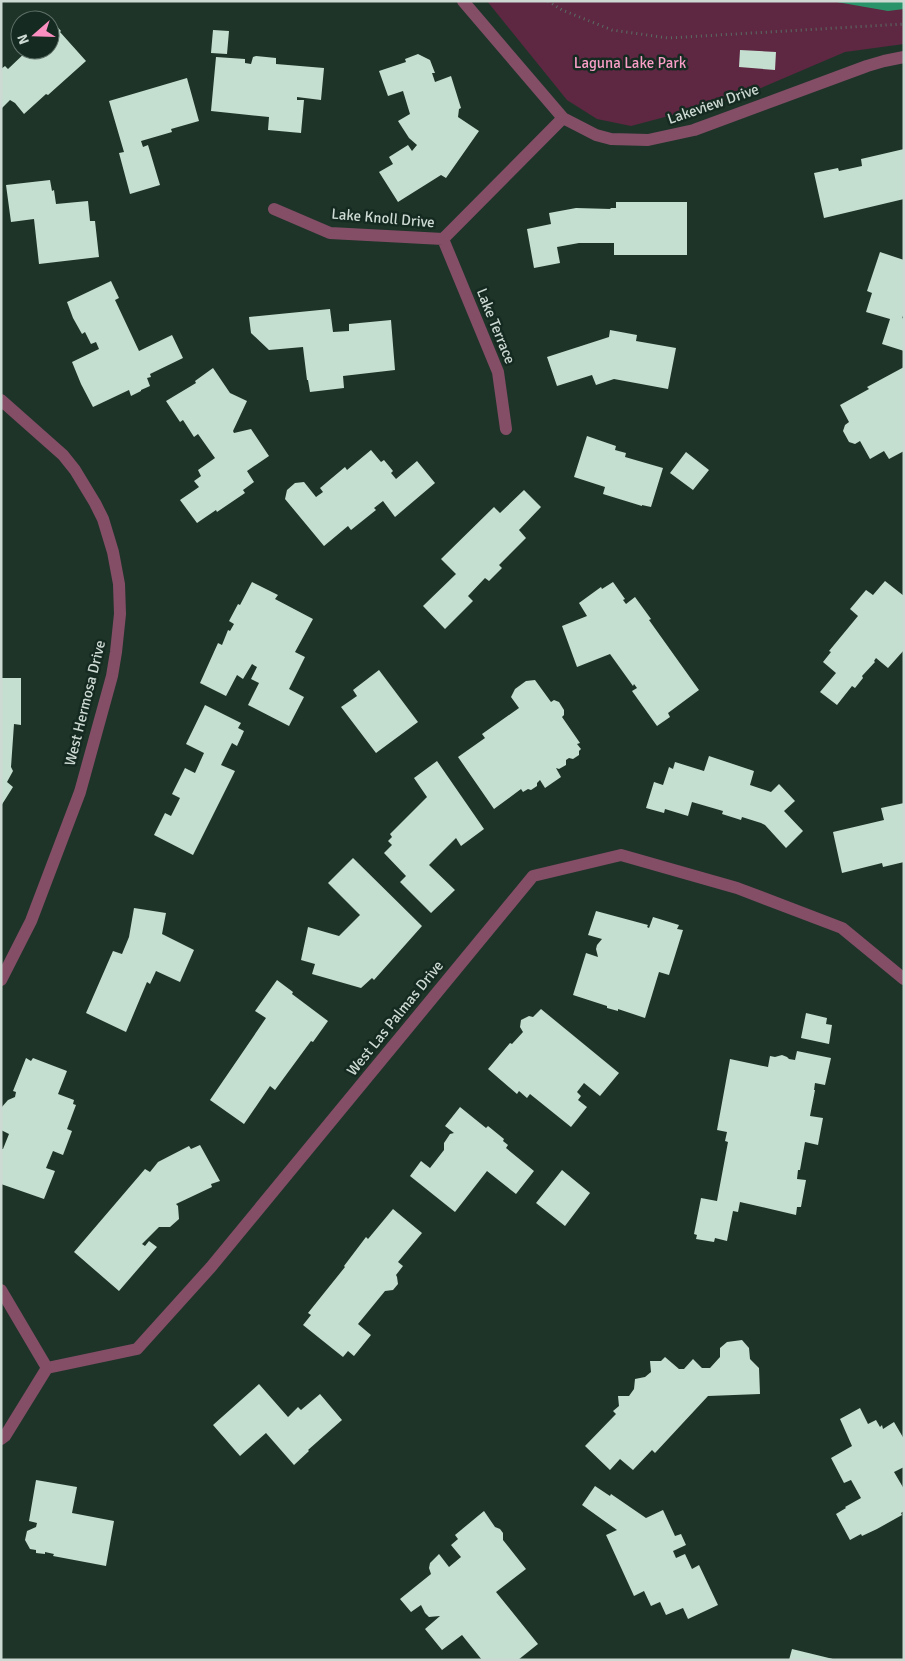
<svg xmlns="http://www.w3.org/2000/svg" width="905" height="1661" viewBox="0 0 905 1661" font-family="Signika,sans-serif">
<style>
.green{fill:#5e2742}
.water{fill:#299469}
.building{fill:#c4ded0}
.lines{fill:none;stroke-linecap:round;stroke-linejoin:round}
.path{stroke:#5a6d63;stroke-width:3;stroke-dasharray:1 4;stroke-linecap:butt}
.minor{stroke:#844e67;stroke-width:12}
.labels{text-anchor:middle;stroke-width:5;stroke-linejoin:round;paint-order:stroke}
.park-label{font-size:15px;fill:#f99fc7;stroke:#152a20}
.street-label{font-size:15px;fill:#cddad3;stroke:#152a20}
</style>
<rect width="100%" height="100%" fill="#1f3429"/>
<path class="green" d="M487,1H904V44L845,52L740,97L631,126L597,119L567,100Z"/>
<path class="water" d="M831,1H904V9L888,11Z"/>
<path class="building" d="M54,23L61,31L60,32L86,61L48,95L46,94L24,114L15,103L10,100L1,109V69L5,66L8,69L28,50H50V27Z
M213,30L229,31L227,54L211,53Z
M740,50L776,52L775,70L739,67Z
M418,54L430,60L435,73H432L435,82L451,76L461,108L459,109L458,117L479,131L446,178L441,175L398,202L379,172L393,164L389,157L408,145L412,151L417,145L409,138L398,121L410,114L403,91L388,96L379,71L406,62L405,59Z
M256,56L276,58V64L324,68L321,100L297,97V100H304L301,133L268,130L269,117L211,111L216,57L245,59V63L251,64L253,57Z
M187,78L199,121L171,129L172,132L141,141L143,147L148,145L160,185L130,194L119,153L124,152L109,101Z
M904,149V199L824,218L814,173L838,168L839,171L862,166L861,159Z
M50,180L52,191L54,190L56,204L88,201L90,221H95L99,257L39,264L34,219L11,222L6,185Z
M616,202H687V255H614V243H579L557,247L560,263L534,268L527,229L551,224L549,213L576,208L611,209L610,208H616Z
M880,252L904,260V313L902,318L904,319V351L882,344L890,319L866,312L872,293L867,291Z
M111,281L119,298L115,300L139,351L172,335L183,358L150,374L151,377L147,378L150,386L141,390V391L131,396L129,390L93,407L81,384L72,362L99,349L96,342L91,344L85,332L82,334L73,318L67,302Z
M330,309L333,332L349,331V324L391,320L395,370L343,376L344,388L310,392L308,380H307L303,347L269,350L251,333L249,317Z
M610,330L637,335L636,341L676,348L668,389L614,379L596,385L592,375L557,386L547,357L609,337Z
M904,367V451L889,459L884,451L870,459L860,441L855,444L849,442L843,431L845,425L849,422L840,405L869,389L867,387Z
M213,368L230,393L247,401L233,431L234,433L251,429L269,456L247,471L254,482L243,490L245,493L217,512L216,510L197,523L180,500L199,487L194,481L201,476L198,470L215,458L198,434L194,437L183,420L180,422L166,401L196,383L195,381Z
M587,436L616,446L615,450L626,453L625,457L663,468L651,507L642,505V506L603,494L605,487L574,477Z
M371,450L381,462L384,460L393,471L391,473L396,479L417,461L435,483L395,517L383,501L374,508L376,510L351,530L348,526L324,546L285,499L287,490L295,483L304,482L316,497L323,492L320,488L345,467L347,470Z
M686,452L709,470L693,490L670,473Z
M524,490L541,507L519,530L526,538L499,565L502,568L489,581L485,578L468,596L473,601L445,629L423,606L456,574L441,559L494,507L500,513Z
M885,581L904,596V650L888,668L876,658L874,661L875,662L862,676L863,678L855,688L852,686L837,705L820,692L836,673L823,662L831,652L829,651L858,616L850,609L866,590L873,595Z
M252,582L278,595L275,599L313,619L295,652L305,657L289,689L304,697L289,726L248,705L259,683L251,679L257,667L252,664L243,679L237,675L226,696L200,683L218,643L222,645L228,630L230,631L234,624L229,621L238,604L240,605Z
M613,582L625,599L623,600L626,604L635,597L651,619L649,620L699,690L668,713L670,717L657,726L632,691L637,688L634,684L633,686L610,654L577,667L562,626L587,616L579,603L601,587L602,589Z
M379,670L418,722L376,753L341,707L357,696L353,690Z
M1,678H21V725L14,724L11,767L13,771L7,782L13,787L1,806Z
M535,680L551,702L554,700L559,702L564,710V715L562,717L580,743L577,744L581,749L579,751V755L573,759L569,758L566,760V765L559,769L556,768L561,777L545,788L540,780L537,783V786L531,790L528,789L523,792L521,789L494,809L458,757L485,738L482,734L519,708L511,697L515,689L526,681Z
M205,705L241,723L238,728L244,731L237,746L232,743L221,765L235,771L193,855L154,835L165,813L171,816L180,798L172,794L185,768L195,773L204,753L186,744Z
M709,756L754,771L750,785L771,792L779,784L795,801L784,811L803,831L786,848L765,825L761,823L742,817L741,820L722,814L723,811L692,802L688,816L665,809L664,813L646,808L654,782L663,785L669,767L673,769L675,762L704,771Z
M437,761L484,829L461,846L456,838L429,865L455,890L431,913L400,882L406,876L384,853L392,845L388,841L392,837L390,834L427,797L414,778Z
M904,803V862L883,867L882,863L842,873L833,832L884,820L881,808Z
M353,858L422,926L374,980L372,978L361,988L312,974L315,964L301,960L308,927L339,936L360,915L328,883Z
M134,908L166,913L162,934L194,950L180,982L156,971L150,984L147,982L126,1032L86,1013L113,951L122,954L129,937Z
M596,911L648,925L647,927L649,928L653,917L679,925L677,929L683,930L669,975L659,972L645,1018L618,1009V1011L607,1008V1006L573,995L586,953L598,957L596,949L597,945L602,939L588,935Z
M277,980L293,992L292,994L328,1021L313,1042L311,1041L275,1090L270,1086L244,1124L210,1100L266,1018L255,1011Z
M541,1009L619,1073L600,1096L584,1083L577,1092L581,1096L578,1100L587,1107L571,1127L530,1094L527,1098L519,1091L517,1094L488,1069L510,1043L512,1044L523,1032L520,1027L521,1020L529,1016L533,1017Z
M806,1013L827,1018L826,1024L832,1025L829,1044L801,1038Z
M797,1051L831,1058L825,1085L815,1083L814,1090H815L810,1116L823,1118L818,1145L805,1142L800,1170H798L797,1179L806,1180L801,1207H797L796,1215L740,1202L738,1212L733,1211L727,1241L715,1238L714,1242L696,1239L697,1235L694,1234L701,1198L717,1201L728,1142L725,1141L727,1132L717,1130L730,1059L768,1067L770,1056L775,1057L782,1055L787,1057L789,1059L795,1060Z
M26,1058L31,1061L33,1058L67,1071L58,1094L74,1100L73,1104L76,1105L67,1129L72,1131L63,1155L53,1151L46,1168L55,1171L44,1199L1,1184V1149H3L9,1134L1,1130V1108L8,1100L15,1097L16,1092L13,1091Z
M460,1107L486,1128L488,1126L504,1139L503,1141L508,1145L506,1148L534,1171L516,1194L487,1171L455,1212L410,1176L421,1161L430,1168L444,1150V1143L450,1134L454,1133L445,1126Z
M200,1145L220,1181L211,1184L212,1187L176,1204L178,1206L179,1219L170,1227H159L142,1244L145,1246L149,1241L157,1247L119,1291L74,1252L145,1169L150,1172L158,1162L189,1146L191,1149Z
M562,1170L590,1193L565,1226L536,1203Z
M393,1209L422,1233L398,1262L403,1266L396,1275L397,1277L398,1284L393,1290L385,1291L358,1324L371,1335L354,1356L348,1351L343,1357L303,1325L311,1315L308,1313L345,1267L344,1266L366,1237L368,1239Z
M742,1340L749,1348L750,1359L759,1368L760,1394L708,1396L655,1453L652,1450L633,1470L620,1459L610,1470L585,1446L616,1414L613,1411L619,1406L618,1396H629L634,1389L635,1379L645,1377L651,1372L650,1361H661L665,1357L679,1369H684L693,1359L702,1368H710L720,1357V1348L727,1342Z
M259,1384L288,1417L298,1407L301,1410L320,1394L342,1420L308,1450L309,1451L294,1465L266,1433L240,1456L213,1425Z
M860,1408L868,1424L876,1420L880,1427L882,1425L883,1429L894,1422L904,1439V1467L894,1472L904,1489V1511L901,1513L902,1515L877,1529L862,1536L861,1534L850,1540L836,1514L846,1508L845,1507L861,1498L851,1480L844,1483L831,1458L852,1446L840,1419Z
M36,1480L77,1487L72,1513L114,1521L106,1566L53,1556L54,1554L45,1552V1554L36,1553V1550L30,1549L25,1540L27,1531L36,1527L37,1523L29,1521Z
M595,1486L610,1496L611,1494L646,1518L663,1510L675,1536L681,1534L686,1545L673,1551L676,1558L685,1554L692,1569L699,1565L718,1605L688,1619L683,1608L666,1615L660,1602L651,1606L644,1591L634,1596L606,1535L617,1530L582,1505Z
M484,1511L495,1527L500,1529L503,1533V1540L526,1569L496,1592L538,1644L518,1660H482L462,1635L442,1650L425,1629L440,1616L429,1617L425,1613L421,1605L411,1612L400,1599L431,1574L429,1568L430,1563L439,1554L449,1567L461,1557L451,1545L458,1539L455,1535Z
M792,1649L833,1659V1660H789Z"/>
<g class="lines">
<path class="path" d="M548,1L562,10L612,30L668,38L904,24"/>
<path class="minor" d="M463,1L563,118L596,135L611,139L648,140L694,130L867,66L884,61L904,57
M274,209L330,233L443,239L563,118
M443,239L498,372L506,429
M1,400L63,455L75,470L95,503L103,519L113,552L119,584L120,614L116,652L112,676L80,792L31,921L1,980
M1,1290L47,1368L137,1349L211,1267L533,876L621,855L737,888L842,928L904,979
M1,1439L5,1436L47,1368"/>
</g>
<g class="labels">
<g class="park-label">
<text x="630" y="68">Laguna Lake Park</text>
</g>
<g class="street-label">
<text transform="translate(713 104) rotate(-19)" y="5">Lakeview Drive</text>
<text transform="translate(383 218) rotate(5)" y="5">Lake Knoll Drive</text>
<text transform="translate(496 326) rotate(68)" y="5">Lake Terrace</text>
<text transform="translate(85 703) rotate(-76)" y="5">West Hermosa Drive</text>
<text transform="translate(395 1018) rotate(-51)" y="5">West Las Palmas Drive</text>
</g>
</g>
<rect width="905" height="1661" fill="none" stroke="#cddad3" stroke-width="5"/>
<g transform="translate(35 35) rotate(250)"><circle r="24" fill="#152a20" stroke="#5f7068"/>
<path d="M0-4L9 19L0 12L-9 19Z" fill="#fc8fc1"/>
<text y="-8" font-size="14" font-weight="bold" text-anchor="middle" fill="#cddad3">N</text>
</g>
</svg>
